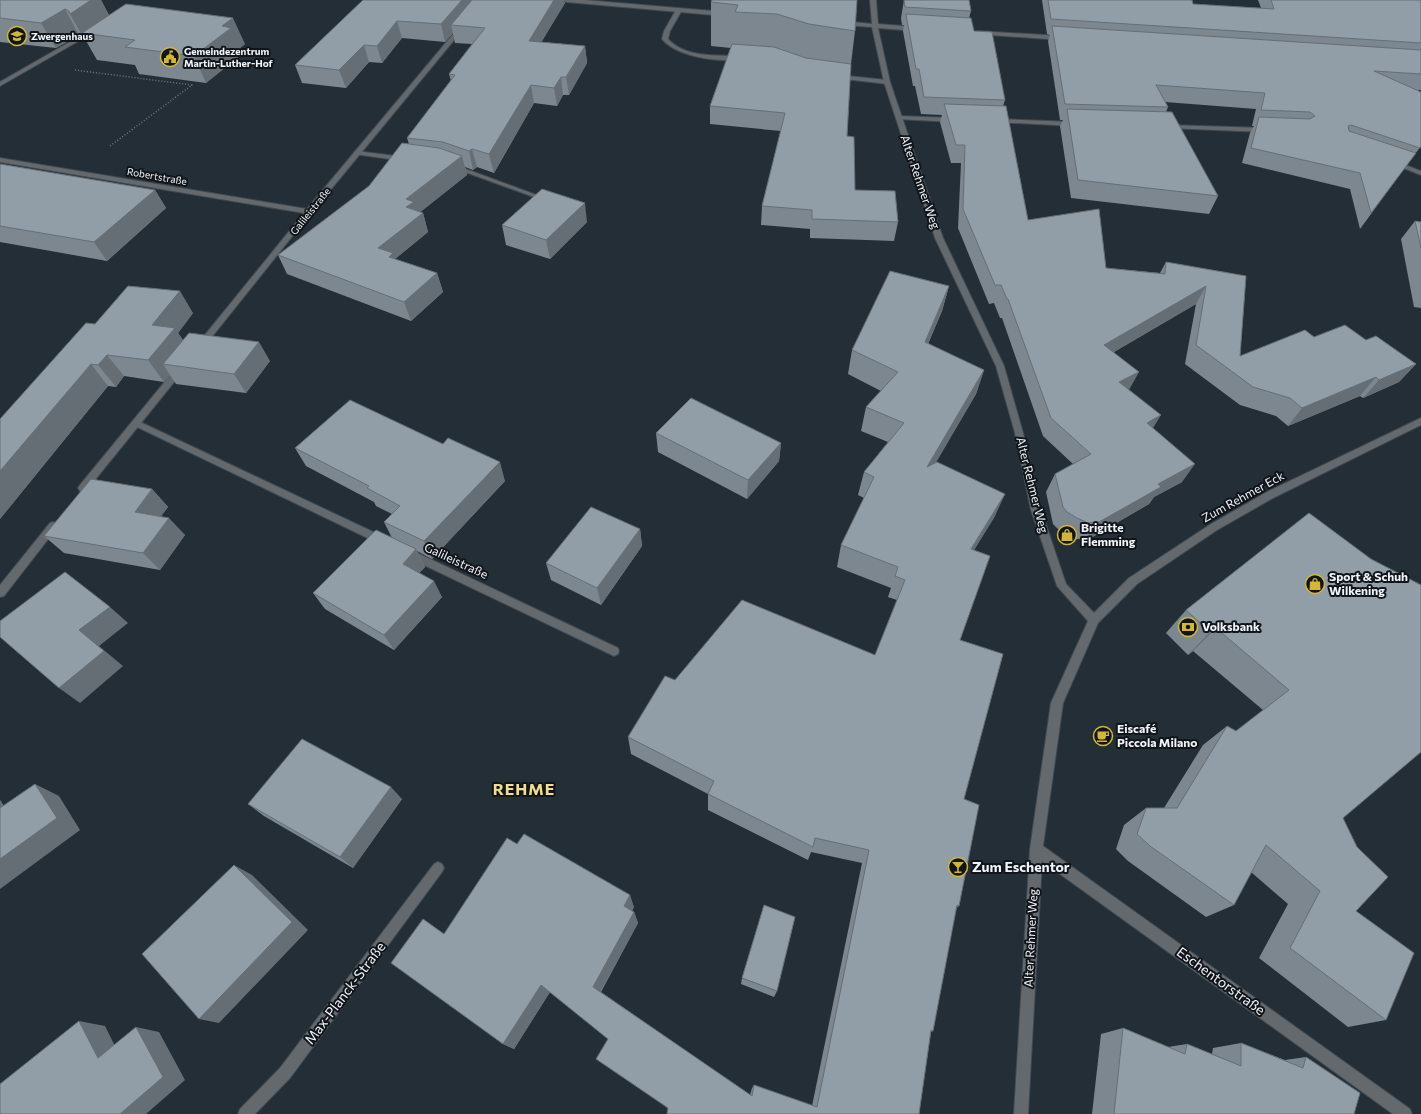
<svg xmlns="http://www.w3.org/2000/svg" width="1421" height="1114" viewBox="0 0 1421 1114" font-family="Commissioner,sans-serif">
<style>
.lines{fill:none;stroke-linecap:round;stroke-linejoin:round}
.lane-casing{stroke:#404a52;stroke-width:2}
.street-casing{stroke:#404a52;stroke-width:2}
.path{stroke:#707880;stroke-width:1.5;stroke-dasharray:1 2;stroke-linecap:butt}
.lane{fill:#64696d;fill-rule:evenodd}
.street{fill:#64696d;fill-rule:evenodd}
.wall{fill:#7d8790}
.shaded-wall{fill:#666e75}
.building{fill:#919da7;stroke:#666e75}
.labels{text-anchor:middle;stroke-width:4;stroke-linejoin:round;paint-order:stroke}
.far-poi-label{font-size:10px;font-weight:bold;fill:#eff5fb;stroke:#111519;text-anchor:start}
.far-street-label{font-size:10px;fill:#eff5fb;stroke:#111519}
.street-label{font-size:12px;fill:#eff5fb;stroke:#111519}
.poi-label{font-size:12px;font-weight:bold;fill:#eff5fb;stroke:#111519;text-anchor:start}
.near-poi-label{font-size:14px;font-weight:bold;fill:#eff5fb;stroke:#111519;text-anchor:start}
.near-street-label{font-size:14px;fill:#eff5fb;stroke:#111519}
.district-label{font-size:16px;font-weight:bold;letter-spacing:1px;fill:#f0de8f;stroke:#111519}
</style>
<rect width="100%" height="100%" fill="#242e36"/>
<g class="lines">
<g class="lane-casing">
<path id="lane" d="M679,8L682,10L670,31L668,39C685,58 716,55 740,56L743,58L742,59C720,63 677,57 662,39L664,31L676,10Z
M80,36L83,38L82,39L0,86V82Z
M838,75L887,80L890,82L887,84L836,78V76Z
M898,116L954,118L957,120L954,122L896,119V117Z
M996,119L1074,122L1077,124L1074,126L994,122L993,121Z
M1168,125L1265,128L1268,130L1265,132L1166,128L1165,127Z
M356,151L404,157L407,159L404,161L354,154V152Z
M1391,161H1395L1421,171V175L1391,163Z
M451,165H455L550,200L545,201L451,167Z
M136,420L386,538L388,541L386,544H380L133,425L132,423L133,421Z
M409,549L618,648L619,651L618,654L614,656L610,654L405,556L404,553L405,550Z"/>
</g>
<g class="street-casing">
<path id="street" d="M563,0H584L725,12L728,14L725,16L566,2Z
M870,0H876L878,24L916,27L919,29L916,31L878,28L890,82L943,238L1004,366L1023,433L1041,510L1066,584L1094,613L1129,578L1211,524L1267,492L1421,418V425L1273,498L1217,530L1137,584L1098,623L1063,703L1043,846L1410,1109L1412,1114H1393L1042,861L1028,1114H1014L1030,849L1051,703L1088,621L1057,586L1031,510L1015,433L996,366L935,238L884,82L872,27L843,25L840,23L843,21L872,24Z
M459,27L464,28L313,211V214H310L203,348L200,349L196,346L304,213L0,162V158L307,209Z
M978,31L1062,36L1065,38L1062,40L976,34V32Z
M180,366L184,369L183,371L86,491H80L78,488L80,485L177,367Z
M53,522L56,523L58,526L56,529L4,596L0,597V585L50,523Z
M438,862L442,864L444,868L442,872L290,1078L255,1114H238L240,1109L280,1068L434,864Z"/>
</g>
<path class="path" d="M75,70L192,85L110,146"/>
<use href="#lane" class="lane"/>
<use href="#street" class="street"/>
</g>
<path class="wall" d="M0,0H101L109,15L245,44L240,48L242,54L206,83L139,74L135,65L97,60L85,39H84L83,36L79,35L56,48L0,42Z
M363,0L565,3L541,42L585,46L587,63L569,95H563L557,106L534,103L494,173L477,167L473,170L465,167L467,175L420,212L423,213L428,232L395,259L437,273L443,292L411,321L287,274L278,255L369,186L409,144L407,138L451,81L449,74L472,44L455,43L453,33L445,42L402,38L382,63L369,62L346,88L302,83L295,65Z
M857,0L855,31L851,64L847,136L855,190L898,222L894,241L810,238V229L761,225L762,206L781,131L710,124V106L731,48L711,46V2Z
M904,0L971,11L969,18L974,31L1005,100L1003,106L1028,220L1106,268L1160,273L1166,262L1246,276L1240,356L1314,337L1366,340L1416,364L1399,382L1363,398L1360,396L1288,426L1276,416L1240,405L1185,364L1196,304L1114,352L1129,390L1153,428L1182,482L1154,497L1149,504L1089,539H1077L1067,535L1058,529L1053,524L1046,492L1055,474L1073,464L1043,436L1002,318H1000L994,303L989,304L958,228L961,163H951L940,122L942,115L921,114L915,86H913L903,31L904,25H902L901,18Z
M1042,0H1192L1193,4L1261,8L1258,0H1421V90H1417L1421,92V146L1360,229L1350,189L1242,163L1250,133L1254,126H1252L1256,109L1165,102L1168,107L1166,112L1218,196L1209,214L1071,198L1060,126L1063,120H1060L1048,41L1050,35L1047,34Z
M0,164L155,190L166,208L107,261L0,242Z
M1415,221L1421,222V308L1414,307L1401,239Z
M587,222L550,259L506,245L502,225Z
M949,286L942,311L928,344L984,370L976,394L936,462L995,516L974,550L960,640L964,799L959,906L956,908L933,1031L931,1032L919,1114L668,1109L608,1039L550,992L514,1049L503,1044L444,934L517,844L634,907L632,911L634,912L638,923L601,992L750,1095L752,1088L754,1085L812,1106L862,863L811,852L808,860L708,810V794L631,754L628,737L675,680L875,655L897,600L888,597L891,588L837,567L841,545L864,498L858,495L864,472L888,442L861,431L866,407L881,391L848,374L852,350Z
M193,313L178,333L183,340L270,361L246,393L176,384L170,375L164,382L124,376L116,387L108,386L0,519V419L95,324Z
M656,433L781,443L779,461L747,499L658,452Z
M295,448L505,481L432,559L417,551L425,567L419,573L442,597L394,650L325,609L313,593L392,538L384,522L392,514L376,506L374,502L306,466Z
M152,489L168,507L161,516L185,535L160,570L64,553L44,536Z
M1309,513L1343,818L1356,911L1386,1020L1348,1027L1259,958L1288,904L1251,872L1234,905L1206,917L1128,861L1116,849L1124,825L1146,808H1164L1203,745L1227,726L1236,731L1263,710L1193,651L1188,655L1166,633L1186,610Z
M640,529L642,546L601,605L551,580L546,563Z
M402,799L353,868L264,816L248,804Z
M742,978L777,991L774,997L741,984Z
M1123,1028L1168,1047L1187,1044L1212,1054L1213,1048L1241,1043L1285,1060L1306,1057L1354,1114H1092L1101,1034Z"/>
<path class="shaded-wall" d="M91,0H101L112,21L82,33L85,39H84L70,14Z
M462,0H480L451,25L453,33L445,42L441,24Z
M554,0H564L565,3L532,58L529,41Z
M65,9L79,35L56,48L41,23Z
M233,18L245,44L240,48L242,54L206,83L194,56L222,26Z
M397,21L402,38L382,63L377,46Z
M364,45L369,62L346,88L339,70Z
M585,46L587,63L569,95L566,77Z
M561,77L563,95L557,106L554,88Z
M531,85L534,103L494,173L489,154Z
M472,149L477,167L473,170L469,151Z
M462,156L467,175L418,214L423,213L428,232L395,259L400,272L378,248L406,207V199Z
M155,190L166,208L107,261L94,242Z
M585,203L587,222L550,259L546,240Z
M437,273L443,292L411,321L404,302Z
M949,286L942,311L918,367L925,342Z
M1206,286L1196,304L1095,363L1104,345Z
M180,291L193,313L178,333L190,350L163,364L170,375L164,382L148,360L152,325Z
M259,342L270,361L246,393L234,374Z
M107,355L124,376L116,387L98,365Z
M91,364L108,386L0,519V471Z
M1416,364L1399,382L1363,398L1379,380Z
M984,370L976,394L920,490L927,467Z
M1139,372L1129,390L1119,382Z
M1376,377L1360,396L1288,426L1302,408Z
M1161,415L1150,433L1147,423Z
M781,443L779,461L747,499L748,480Z
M500,462L505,481L432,559L424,541Z
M1195,464L1182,482L1154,497L1149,504L1089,539L1099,522L1158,484Z
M152,489L168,507L151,530L135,512Z
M1005,494L995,516L961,571L971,549Z
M169,518L185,535L160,570L143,553Z
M640,529L642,546L601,605L597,588Z
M416,549L425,567L412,581L403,564Z
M434,581L442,597L394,650L384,635Z
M110,607L128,623L99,646L123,666L80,703L59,688L79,630Z
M1216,628L1193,651L1188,655L1210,632Z
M35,784L59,796L80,830L0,889V859Z
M391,787L402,799L353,868L340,857Z
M0,800L1,801L16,826L0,818Z
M234,865L252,875L308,930L219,1023L199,1019Z
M630,895L634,907L628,917L624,906Z
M634,912L638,923L599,994L593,987Z
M541,985L550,992L514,1049L503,1044Z
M79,1021L105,1026L123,1062L98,1058Z
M136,1027L159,1032L185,1080L146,1114H120Z"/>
<path class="building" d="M0,0H91L70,14L69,11L65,9L41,23L0,18Z
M363,0H462L441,24L397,21L377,46L364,45L339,70L295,65Z
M472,0H554L529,41L585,46L566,77H561L554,88L531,85L489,154L472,149L469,151L443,142L407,138L455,75L449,74L485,28L451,25Z
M712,0H857L855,31L809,24L777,14L735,12L738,5L711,2Z
M904,0H969L971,11L905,7Z
M1048,0H1192L1193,4L1274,9L1271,0H1421V43L1051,19Z
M126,4L233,18L222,26L231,28L194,56L125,47L135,40L82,33Z
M906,14L971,18L974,31L992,32L1005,100L924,97L919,69H916Z
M1052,26L1421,50V74L1374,71L1421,92V146L1420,148L1351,125L1348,126L1349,131L1416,153L1371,213L1360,173L1251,148L1259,117L1310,119L1315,116L1310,112L1261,110L1265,93L1156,85L1168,107L1065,104Z
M732,44L774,47L806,58L851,64L847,136L854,137L855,190L895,191L898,222L812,219V210L762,206L785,113L710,106Z
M944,104L1006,106L1028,220L1099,209L1106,268L1165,274L1166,262L1246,276L1240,356L1305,330L1314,337L1345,325L1366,340L1376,336L1416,364L1379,380L1376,377L1302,408L1290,398L1253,387L1196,345L1206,286L1104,345L1139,372L1119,382L1161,415L1147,423L1195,464L1158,484L1161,487L1099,522L1088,523L1077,518L1067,512L1063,507L1055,474L1091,454L1051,418L1008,299H1007L1001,285H995L963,209L965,145H956Z
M1067,109L1172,112L1218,196L1078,180Z
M402,143L439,148L462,156L406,199L414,202L406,207L423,213L378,248L393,253L389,257L437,273L404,302L278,255L369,186Z
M0,164L155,190L94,242L0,226Z
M542,189L585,203L546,240L502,225Z
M1415,221L1421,222V248Z
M890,271L949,286L925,342L984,370L927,467L937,462L1005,494L971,549L990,556L960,640L1003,654L964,799L979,805L959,906L957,905L933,1031L931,1030L919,1114H667L668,1108L596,1059L608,1039L541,985L503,1044L391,963L423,919L444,934L507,838L517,844L524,834L630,895L624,906L634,912L593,987L752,1096L754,1085L817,1107L869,850L815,838L813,847L708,794L714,781L628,737L665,676L675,680L742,600L875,655L905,580L895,576L898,567L841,545L874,477L864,472L904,423L866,407L898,372L852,350Z
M128,286L180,291L152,325L175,328L148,360L107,355L98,365L91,364L0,471V419L86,323L95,324Z
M189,333L259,342L234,374L163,364Z
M691,398L781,443L748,480L656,433Z
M350,400L443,444L448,438L500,462L424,541L384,522L400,506L367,488L369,486L295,448Z
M91,479L152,489L135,512L169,518L143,553L44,536Z
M591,507L640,529L597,588L546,563Z
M1309,513L1371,559L1421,585V752L1343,818L1357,847L1388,877L1356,911L1414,953L1386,1020L1290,948L1320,891L1266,845L1234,905L1150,846L1137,834L1146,808H1177L1227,726L1236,731L1289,690L1216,628L1210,632L1186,610Z
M376,530L416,549L403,564L434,581L384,635L313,593Z
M65,572L110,607L79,630L104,651L59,688L0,637V621Z
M302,739L391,787L340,857L248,804Z
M35,784L57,818L0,859V808Z
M234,865L292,922L199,1019L142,954Z
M764,905L795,917L777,991L742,978Z
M79,1021L98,1058L136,1027L163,1077L120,1114H0V1084Z
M1123,1028L1185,1054L1187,1044L1241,1066V1043L1303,1068L1306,1057L1360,1093L1354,1114H1114Z"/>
<defs>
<g id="school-ring" transform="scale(1)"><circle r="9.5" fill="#111519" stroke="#d2b736" stroke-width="1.5"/><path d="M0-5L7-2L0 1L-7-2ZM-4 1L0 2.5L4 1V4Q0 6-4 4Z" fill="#d2b736"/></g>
<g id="civic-ring" transform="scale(1)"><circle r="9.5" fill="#111519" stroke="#d2b736" stroke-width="1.5"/><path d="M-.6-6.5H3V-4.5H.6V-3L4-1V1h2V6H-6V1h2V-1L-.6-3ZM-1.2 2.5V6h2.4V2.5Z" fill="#d2b736"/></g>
<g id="shop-ring" transform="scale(1)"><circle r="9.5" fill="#111519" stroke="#d2b736" stroke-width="1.5"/><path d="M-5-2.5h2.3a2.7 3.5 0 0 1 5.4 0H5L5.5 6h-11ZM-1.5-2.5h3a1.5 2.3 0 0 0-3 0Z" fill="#d2b736"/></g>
<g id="bank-ring" transform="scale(1)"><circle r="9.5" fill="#111519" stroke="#d2b736" stroke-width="1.5"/><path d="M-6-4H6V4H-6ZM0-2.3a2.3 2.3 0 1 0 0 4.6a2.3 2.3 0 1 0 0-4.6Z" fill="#d2b736"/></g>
<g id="cafe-ring" transform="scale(1)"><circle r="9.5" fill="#111519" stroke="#d2b736" stroke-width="1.5"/><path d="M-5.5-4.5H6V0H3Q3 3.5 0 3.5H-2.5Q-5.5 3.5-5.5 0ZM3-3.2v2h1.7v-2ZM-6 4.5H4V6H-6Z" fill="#d2b736"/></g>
<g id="bar-ring" transform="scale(1)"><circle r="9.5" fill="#111519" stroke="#d2b736" stroke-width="1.5"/><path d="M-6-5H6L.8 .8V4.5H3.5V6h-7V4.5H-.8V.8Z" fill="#d2b736"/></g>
</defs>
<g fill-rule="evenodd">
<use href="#school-ring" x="17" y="36"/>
<use href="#civic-ring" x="170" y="57"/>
<use href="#shop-ring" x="1067" y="535"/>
<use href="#shop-ring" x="1315" y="584"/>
<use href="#bank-ring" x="1188" y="627"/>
<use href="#cafe-ring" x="1103" y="736"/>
<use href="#bar-ring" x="958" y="867"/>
</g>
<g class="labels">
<g class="far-poi-label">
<text x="31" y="40">Zwergenhaus</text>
<text x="184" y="55">Gemeindezentrum<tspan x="184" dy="12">Martin-Luther-Hof</tspan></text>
</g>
<g class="far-street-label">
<text transform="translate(157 176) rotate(10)" y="4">Robertstraße</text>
<text transform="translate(310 211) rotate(-51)" y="4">Galileistraße</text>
</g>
<g class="street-label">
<text transform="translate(920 182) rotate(71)" y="4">Alter Rehmer Weg</text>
<text transform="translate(1032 485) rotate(76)" y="4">Alter Rehmer Weg</text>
<text transform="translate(1243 497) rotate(-29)" y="4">Zum Rehmer Eck</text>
<text transform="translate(456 561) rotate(25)" y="4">Galileistraße</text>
<text transform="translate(1031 938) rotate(-87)" y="4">Alter Rehmer Weg</text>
</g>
<g class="poi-label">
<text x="1081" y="532">Brigitte<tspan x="1081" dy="14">Flemming</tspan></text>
<text x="1329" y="581">Sport &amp; Schuh<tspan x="1329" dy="14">Wilkening</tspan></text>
<text x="1202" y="631">Volksbank</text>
<text x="1117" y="733">Eiscafé<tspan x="1117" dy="14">Piccola Milano</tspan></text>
</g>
<g class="near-poi-label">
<text x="972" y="872">Zum Eschentor</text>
</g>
<g class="near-street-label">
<text transform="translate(1221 981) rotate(36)" y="5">Eschentorstraße</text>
<text transform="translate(345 993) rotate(-53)" y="5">Max-Planck-Straße</text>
</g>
<g class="district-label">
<text x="524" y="795">REHME</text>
</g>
</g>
</svg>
